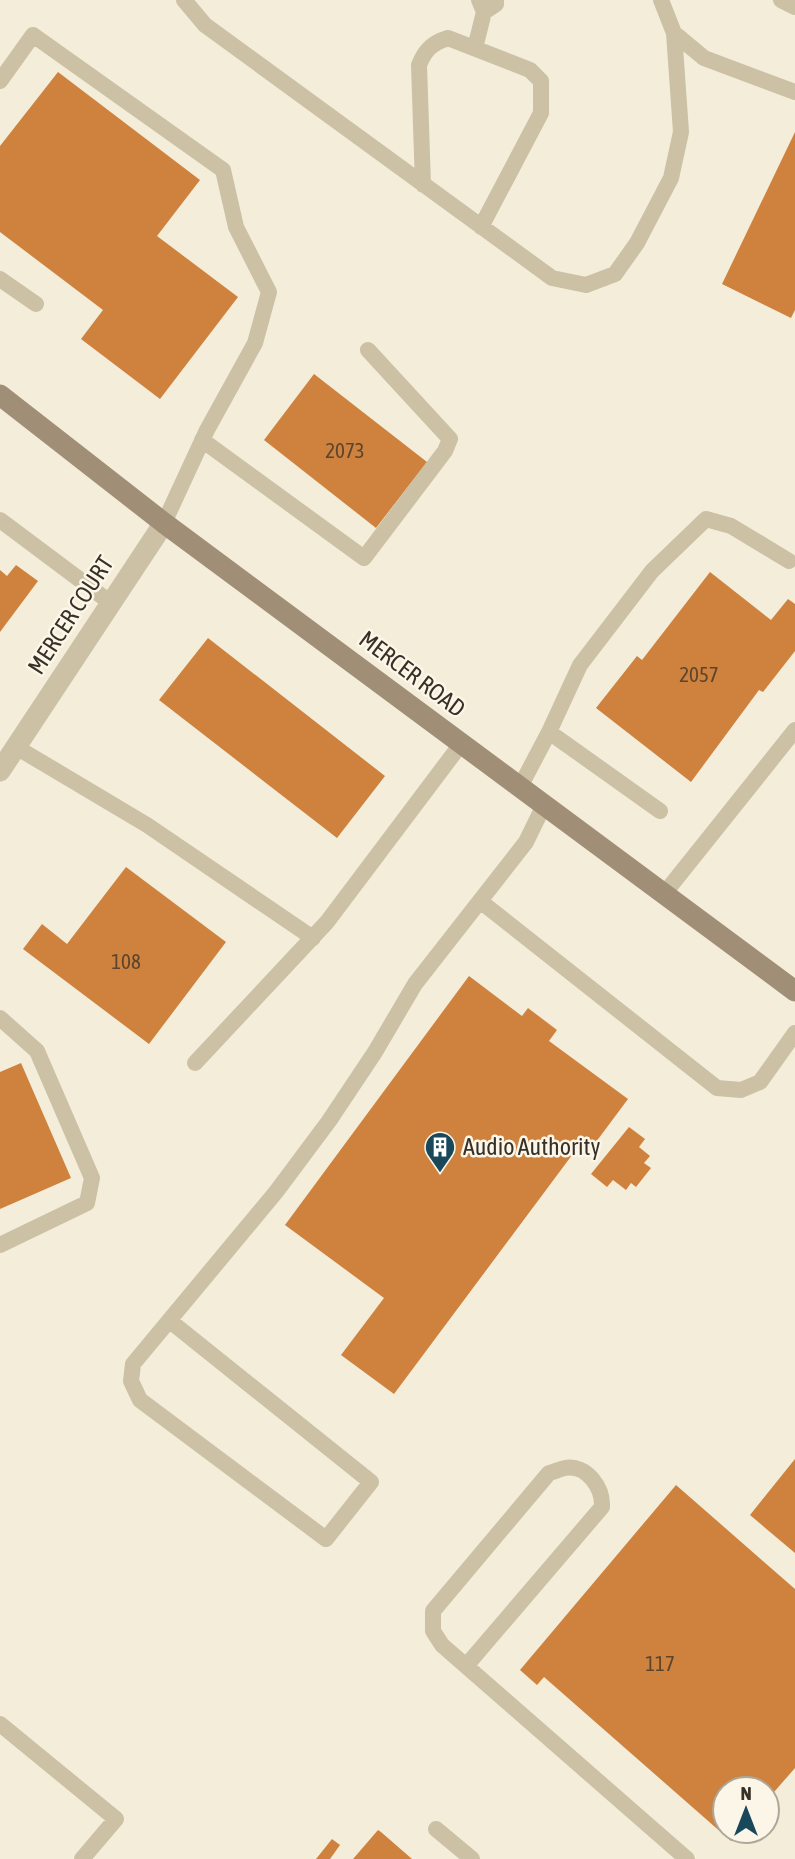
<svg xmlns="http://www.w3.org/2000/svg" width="795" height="1859" viewBox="0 0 795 1859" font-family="'Asap Condensed',sans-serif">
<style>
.building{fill:#ce823e}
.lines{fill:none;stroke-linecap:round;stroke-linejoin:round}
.lane{stroke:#ccc0a5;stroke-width:16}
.street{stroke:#ccc0a5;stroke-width:21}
.secondary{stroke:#a08f76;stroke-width:21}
.labels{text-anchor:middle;stroke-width:5;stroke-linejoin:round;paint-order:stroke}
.number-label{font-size:21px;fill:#5d442d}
.street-label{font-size:24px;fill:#373027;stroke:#fbf6e7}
.poi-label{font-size:24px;fill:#373027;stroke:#fbf6e7;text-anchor:start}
</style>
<rect width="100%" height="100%" fill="#f3edda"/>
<path class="building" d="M58,72L200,180L157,236L238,297L160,399L81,339L103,310L0,232V146Z
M795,132V310L791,318L722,284Z
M314,374L427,462L376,528L264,440Z
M16,565L38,581L0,632V570L7,576Z
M710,572L771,620L788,599L795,604V651L763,692L759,690L691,782L596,708L637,656L642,660Z
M208,638L385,776L337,838L159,700Z
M126,867L226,942L149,1044L23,949L42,924L67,944Z
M469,976L522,1016L528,1008L557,1030L549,1041L628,1099L593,1146L584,1139L394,1394L341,1355L384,1298L285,1225Z
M21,1063L71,1178L0,1209V1072Z
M629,1127L645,1139L639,1147L650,1156L644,1163L651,1168L636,1187L631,1183L626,1190L613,1180L607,1187L591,1174Z
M795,1459V1553L750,1515Z
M676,1485L795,1589V1768L767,1800V1789H725V1831H740L731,1841L544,1677L537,1685L520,1670Z
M378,1830L381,1832L412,1859H353Z
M332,1839L340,1845L330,1859H316Z"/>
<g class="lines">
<path class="lane" d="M184,0L205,25L552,278L586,285L615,274L637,243L671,178L681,132L674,33
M479,0L484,12L496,4V0
M661,0L674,33L704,58L795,92
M781,0L795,7
M475,48L484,12
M0,81L33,35L223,170L236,227L269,292L255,343L207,430L164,523
M423,185L419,65C425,50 432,43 448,38L530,70L541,81V113L481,227
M0,279L36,304
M202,440L364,558L445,451L450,439L368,350
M0,520L111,603
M549,732L660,811
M16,747L147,825L313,938
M520,787L549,732L580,665L652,571L706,519L731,526L789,561
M664,894L795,730
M480,901L717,1088L741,1090L760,1082L795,1033
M0,1018L37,1051L92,1178L87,1203L0,1245
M195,1063L327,922L461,744
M170,1321L371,1482L326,1539L140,1400L131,1381L133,1364L276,1192L329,1121L375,1052L415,984L526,842L544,805
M466,1666L602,1507C603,1488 587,1464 565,1468C560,1469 554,1472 549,1473L433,1611V1631L442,1645L466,1666L687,1859
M0,1724L116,1819L82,1859
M436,1829L472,1859"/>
<path class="street" d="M0,771L164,523"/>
<path class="secondary" d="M0,395L164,523L795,991"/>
</g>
<defs>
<g id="building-pin" transform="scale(1.575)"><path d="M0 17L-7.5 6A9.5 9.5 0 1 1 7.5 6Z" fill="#1a485b" stroke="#fbf6e7"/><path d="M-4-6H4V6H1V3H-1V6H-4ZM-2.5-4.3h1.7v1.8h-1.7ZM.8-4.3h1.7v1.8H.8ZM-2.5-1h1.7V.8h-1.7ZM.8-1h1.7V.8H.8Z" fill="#fff"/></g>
</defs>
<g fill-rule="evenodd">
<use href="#building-pin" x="440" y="1147"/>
</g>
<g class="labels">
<g class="number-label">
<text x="345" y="458">2073</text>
<text x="699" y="682">2057</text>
<text x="126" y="969">108</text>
<text x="660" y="1671">117</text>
</g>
<g class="street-label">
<text transform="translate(71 615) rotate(-57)" y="8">MERCER COURT</text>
<text transform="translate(412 674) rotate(37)" y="8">MERCER ROAD</text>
</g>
<g class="poi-label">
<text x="463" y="1155">Audio Authority</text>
</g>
</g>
<g transform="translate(746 1810)"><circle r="33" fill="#fbf6e7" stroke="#ada79a" stroke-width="2"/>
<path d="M0-5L12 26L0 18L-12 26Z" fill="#1a485b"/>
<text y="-10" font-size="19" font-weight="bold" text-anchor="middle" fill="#373027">N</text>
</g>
</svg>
